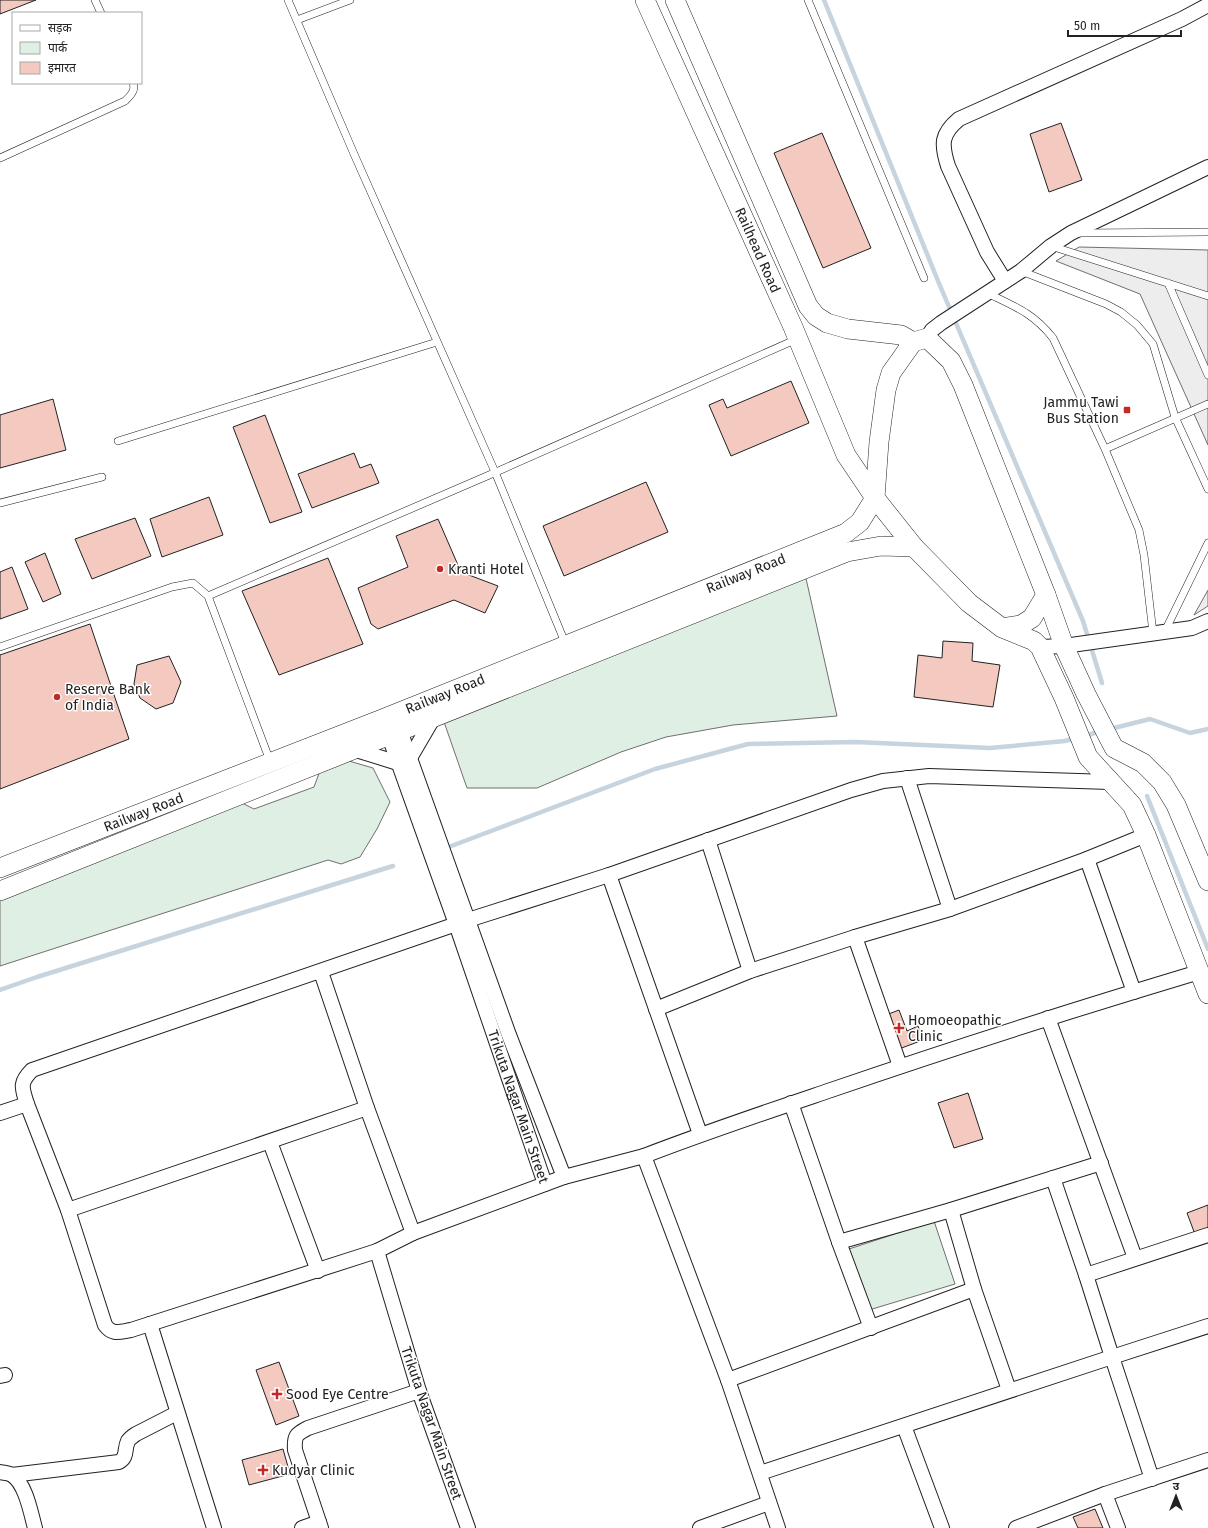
<svg xmlns="http://www.w3.org/2000/svg" width="1208" height="1528" viewBox="0 0 1208 1528" font-family="'Fira Sans','Noto Sans Devanagari',sans-serif">
<style>
.green{fill:#e0efe3;stroke:#6f6f6f}
.parking{fill:#ededed;stroke:#6f6f6f}
.lines{fill:none;stroke-linecap:round;stroke-linejoin:round}
.stream{stroke:#c7d3dd;stroke-width:4.5}
.building{fill:#f3c9c0;stroke:#222}
.service-casing{stroke:#222;stroke-width:8}
.minor-casing{stroke:#222;stroke-width:16}
.secondary-casing{stroke:#222;stroke-width:20}
.service{stroke:#fff;stroke-width:7}
.minor{stroke:#fff;stroke-width:14}
.secondary{stroke:#fff;stroke-width:19}
.poi-dot{fill:#c62828;stroke:#fff;stroke-width:1.5}
.labels{text-anchor:middle;stroke-width:3;stroke-linejoin:round;paint-order:stroke}
.street-label{font-size:14px;fill:#222;stroke:#fff}
.poi-label{font-size:14px;fill:#222;stroke:#fff;text-anchor:start}
</style>
<rect width="100%" height="100%" fill="#fff"/>
<path class="green" d="M805,574L837,716L733,725L666,737L621,752L537,788H467L443,719Z
M349,761L373,768L390,802L377,829L360,857L341,864L328,860L0,966V899L238,801L254,809L314,787L321,768Z
M934,1221L955,1284L869,1310L849,1249Z"/>
<path class="parking" d="M1079,247L1208,250V445L1140,294L1056,261Z
M1208,590V606L1194,615Z"/>
<g class="lines">
<path class="stream" d="M824,0L938,281L1083,621L1102,683
M1110,729L1150,719L1190,733L1208,729
M1085,736L1101,731
M1147,796L1208,949
M446,848L655,769L748,744L856,742L990,748L1065,741L1076,738
M0,990L37,977L393,866"/>
</g>
<path class="building" d="M0,0H36L0,14Z
M1061,123L1082,180L1049,192L1030,134Z
M822,133L871,248L823,268L774,153Z
M791,381L809,423L731,456L709,405L723,399L727,408Z
M53,399L66,450L0,468V415Z
M265,415L302,512L270,523L233,427Z
M354,453L360,468L371,464L379,483L312,508L298,474Z
M646,482L668,532L564,576L543,526Z
M209,497L223,535L162,557L150,519Z
M135,518L151,556L92,579L75,539Z
M438,519L461,572L498,586L485,613L454,600L378,629L371,624L358,588L408,567L396,536Z
M45,553L61,594L43,602L25,562Z
M328,558L363,644L279,675L242,591Z
M12,567L28,609L0,619V572Z
M90,624L129,739L0,789V655Z
M943,641L973,643L972,661L1000,665L993,707L914,697L918,655L942,658Z
M169,656L181,682L173,703L156,709L140,698L134,684L137,665Z
M899,1010L907,1031L918,1026L923,1040L899,1049L886,1015Z
M968,1093L983,1139L954,1148L938,1103Z
M1208,1205V1233L1196,1237L1187,1213Z
M279,1362L299,1416L276,1425L256,1370Z
M283,1449L290,1474L249,1485L242,1460Z
M1095,1509L1103,1528H1078L1073,1517Z"/>
<g class="lines">
<g class="service-casing">
<path id="service" d="M95,0L101,13
M288,0L354,154L495,472L566,645
M808,0L924,278
M297,20L350,0
M0,158L125,101C130,96 136,91 133,83
M1079,233L1208,232
M1051,246L1208,296
M1021,271L1106,304L1121,312L1137,325L1153,344L1175,417L1208,489
M1168,283L1208,375
M987,293C1016,307 1033,313 1053,338L1105,449L1139,530L1144,555L1153,633
M118,441L437,342
M1105,449L1208,404
M0,503L102,477
M208,596L487,476L797,339
M1165,631L1208,543
M0,647L172,587L193,583L208,596L270,761"/>
</g>
<g class="minor-casing">
<g id="minor">
<path d="M1005,281L987,252L948,166C941,144 941,134 959,119L1182,19L1208,5"/>
<path d="M927,338L932,330L941,323L1021,271L1051,246L1071,233L1208,167"/>
<path d="M1040,647L1064,646L1192,628L1208,621"/>
<path d="M397,722L509,1035L564,1177"/>
<path id="s1" d="M386,728L456,924L545,1184"/>
<path d="M353,749L398,763"/>
<path d="M410,758L434,717"/>
<path d="M907,778L950,909"/>
<path d="M708,840L750,971"/>
<path d="M1087,859L1134,992"/>
<path d="M609,875L700,1134"/>
<path d="M855,937L900,1066"/>
<path d="M321,972L367,1108L413,1233"/>
<path d="M656,1009L750,971L855,937L950,909L1087,859L1146,835"/>
<path d="M1048,1018L1135,1258"/>
<path d="M791,1103L839,1242L951,1210L1101,1163"/>
<path d="M0,1113L27,1104"/>
<path d="M270,1142L318,1271"/>
<path d="M644,1156C706,1132 769,1111 831,1090C953,1048 1076,1009 1199,972"/>
<path d="M1053,1178L1086,1275L1208,1235"/>
<path d="M68,1210L367,1108"/>
<path d="M951,1210L974,1289L1009,1390"/>
<path d="M839,1242L871,1328"/>
<path d="M377,1251L131,1330C119,1332 112,1335 105,1325L68,1210L27,1104C22,1088 19,1083 32,1070L468,920L609,875L851,790L883,781L929,776L1110,782"/>
<path d="M150,1324L214,1528"/>
<path d="M0,1376L5,1375"/>
<path d="M728,1380L974,1289"/>
<path d="M904,1426L942,1528"/>
<path d="M0,1472C4,1473 9,1473 12,1475C26,1484 31,1514 35,1528"/>
<path d="M760,1473L1112,1357L1086,1275"/>
<path d="M12,1475L119,1462C128,1457 124,1449 128,1441C130,1438 133,1436 136,1434L177,1413"/>
<path d="M1152,1479L1112,1357L1208,1326"/>
<path d="M1105,1494L1118,1528"/>
<path d="M302,1528L319,1522"/>
<path d="M321,1528L295,1450C294,1436 296,1434 308,1428L419,1391"/>
<path d="M468,1528L419,1391L377,1251L413,1233L564,1177L644,1156L728,1380L778,1528"/>
<path d="M700,1528L769,1503"/>
<path d="M1016,1528L1105,1494L1208,1460"/>
</g>
</g>
<g class="secondary-casing">
<g id="secondary">
<path d="M675,0L808,306L816,316L827,323L848,329L901,335L913,342"/>
<path d="M1046,595L1064,646L1086,694L1114,748L1143,763L1162,782L1176,805L1208,881"/>
<path d="M1002,628L1021,625L1032,618L1046,595L963,385L951,361L927,338L913,342L891,373L886,390L879,442L875,498L914,547L969,603L1002,628L1034,641L1040,647L1064,698L1088,757L1132,805L1146,835L1208,994"/>
<path id="s2" d="M0,868L382,719L846,533L860,522L875,498L846,455L793,327L645,0"/>
<path d="M0,891L847,552L881,546L914,547"/>
</g>
</g>
<use href="#service" class="service"/>
<use href="#minor" class="minor"/>
<use href="#secondary" class="secondary"/>
</g>
<g class="poi-dot">
<rect x="1123" y="406" width="8" height="8" rx="2"/>
<circle cx="440" cy="569" r="4"/>
<circle cx="57" cy="697" r="4"/>
<path d="M897 1022h4v4h4v4h-4v4h-4v-4h-4v-4h4z"/>
<path d="M275 1388h4v4h4v4h-4v4h-4v-4h-4v-4h4z"/>
<path d="M261 1464h4v4h4v4h-4v4h-4v-4h-4v-4h4z"/>
</g>
<g class="labels">
<g class="street-label">
<text transform="translate(758 250) rotate(66)" y="5">Railhead Road</text>
<text dy="5" stroke="none"><textPath href="#s2" startOffset="802">Railway Road</textPath></text>
<text dy="5" stroke="none"><textPath href="#s2" startOffset="478">Railway Road</textPath></text>
<text dy="5" stroke="none"><textPath href="#s2" startOffset="154">Railway Road</textPath></text>
<text dy="5" stroke="none"><textPath href="#s1" startOffset="401">Trikuta Nagar Main Street</textPath></text>
<text transform="translate(432 1423) rotate(71)" y="5">Trikuta Nagar Main Street</text>
</g>
<g class="poi-label">
<text x="1119" y="407" text-anchor="end">Jammu Tawi<tspan x="1119" dy="16">Bus Station</tspan></text>
<text x="448" y="574">Kranti Hotel</text>
<text x="65" y="694">Reserve Bank<tspan x="65" dy="16">of India</tspan></text>
<text x="908" y="1025">Homoeopathic<tspan x="908" dy="16">Clinic</tspan></text>
<text x="286" y="1399">Sood Eye Centre</text>
<text x="272" y="1475">Kudyar Clinic</text>
</g>
</g>
<rect x="12" y="12" width="130" height="72" fill="#ffffff" stroke="#a7a7a7"/>
<rect x="20" y="25" width="20" height="6" fill="#ffffff" stroke="#a7a7a7"/>
<text x="48" y="32" font-size="12" fill="#222222">सड़क</text>
<rect x="20" y="42" width="20" height="12" fill="#e0efe3" stroke="#a7a7a7"/>
<text x="48" y="52" font-size="12" fill="#222222">पार्क</text>
<rect x="20" y="62" width="20" height="12" fill="#f3c9c0" stroke="#a7a7a7"/>
<text x="48" y="72" font-size="12" fill="#222222">इमारत</text>
<g transform="translate(1176 1496)" stroke="#ffffff" stroke-width="3" paint-order="stroke">
<path d="M0-3L7 15L0 10L-7 15Z" fill="#222222"/>
<text y="-6" font-size="11" font-weight="bold" text-anchor="middle" fill="#222222">उ</text>
</g>
<path d="M1068 30v6h113v-6" fill="none" stroke="#222222" stroke-width="2"/>
<text x="1074" y="30" font-size="12" fill="#222222" stroke="#ffffff" stroke-width="3" paint-order="stroke">50 m</text>
</svg>
